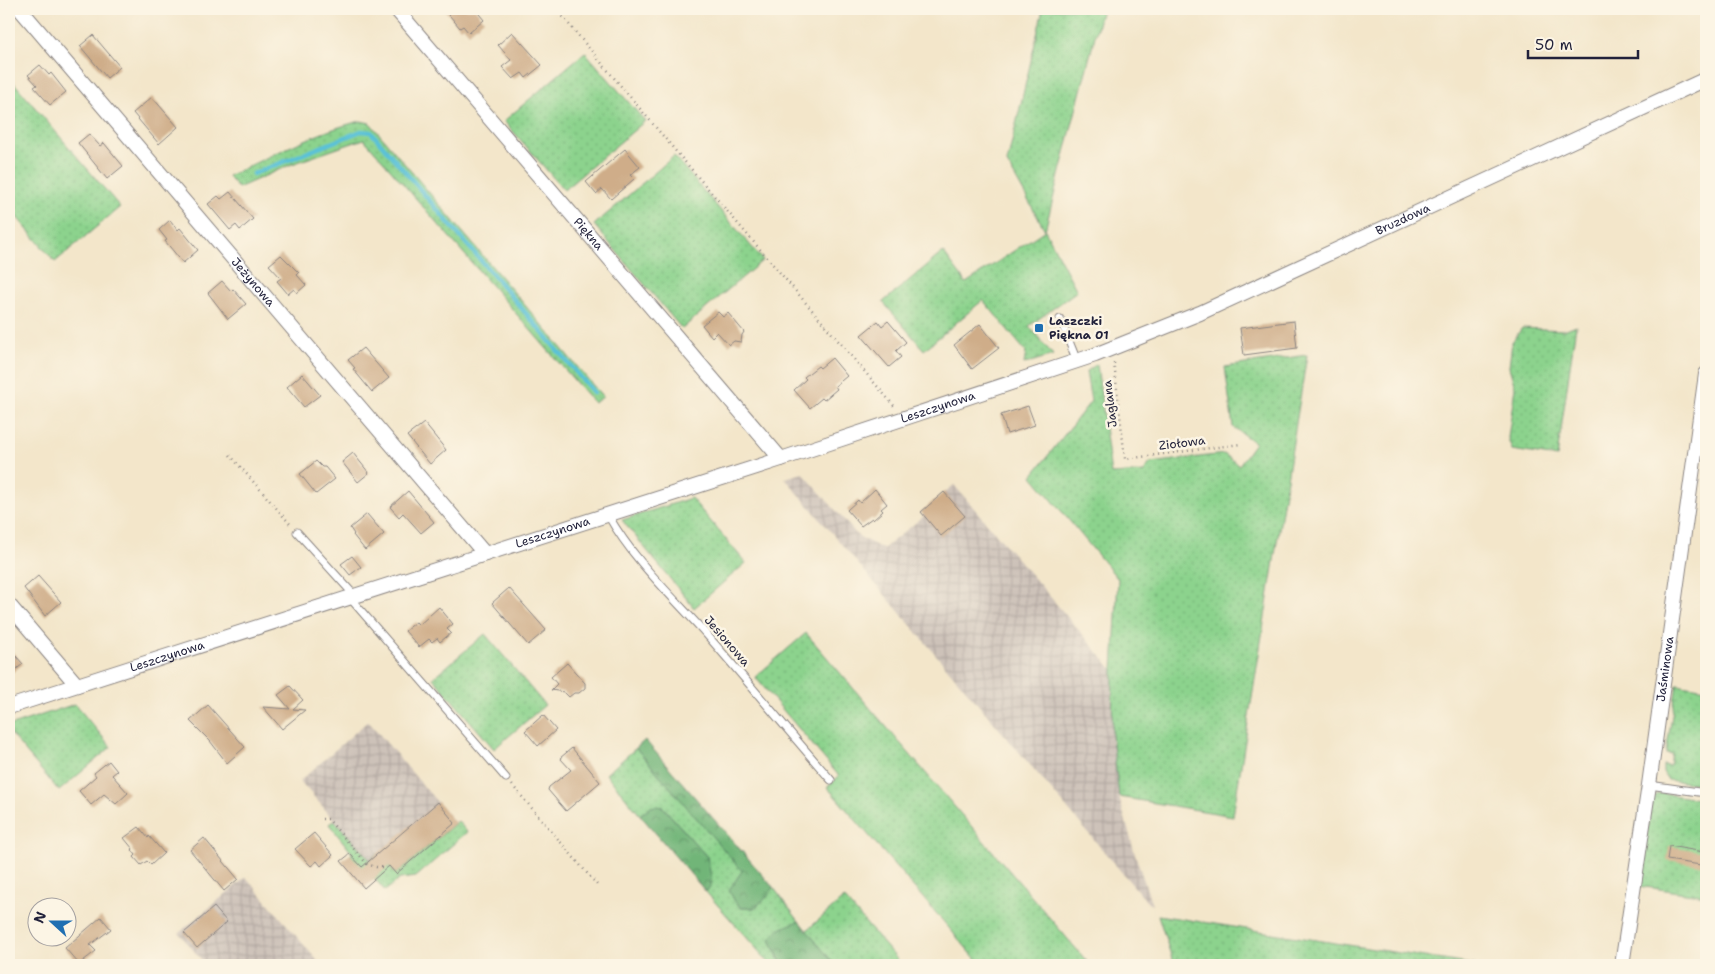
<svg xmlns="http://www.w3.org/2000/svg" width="1715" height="974" viewBox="0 0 1715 974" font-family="'Shantell Sans',sans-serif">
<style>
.industrial{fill:url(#industrial-grid)}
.grass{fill:url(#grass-dots);stroke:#577a64}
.forest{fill:url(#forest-crowns);stroke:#4a6c5a}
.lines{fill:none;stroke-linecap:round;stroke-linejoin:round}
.stream{stroke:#5ac1d8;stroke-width:4.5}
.building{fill:#cfad89}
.service-casing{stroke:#8a8482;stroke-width:9}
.minor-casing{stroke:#8a8482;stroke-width:16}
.path{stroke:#8a8482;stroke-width:2.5;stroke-dasharray:1 4;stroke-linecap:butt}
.service{stroke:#fff;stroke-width:7}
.minor{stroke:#fff;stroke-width:14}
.poi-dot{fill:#1f6fb2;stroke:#fcf5e5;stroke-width:2}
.labels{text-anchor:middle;stroke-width:5;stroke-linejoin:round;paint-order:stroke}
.street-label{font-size:12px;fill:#22223b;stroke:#fcf5e5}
.poi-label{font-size:12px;font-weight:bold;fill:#22223b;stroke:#fcf5e5;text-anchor:start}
</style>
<defs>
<pattern id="industrial-grid" width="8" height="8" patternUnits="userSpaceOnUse" patternTransform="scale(1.25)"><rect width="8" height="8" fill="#cdc2b9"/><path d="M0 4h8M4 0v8" fill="none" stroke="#b0a6a0"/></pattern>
<pattern id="grass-dots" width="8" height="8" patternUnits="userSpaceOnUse" patternTransform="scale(1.25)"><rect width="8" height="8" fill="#8cd38d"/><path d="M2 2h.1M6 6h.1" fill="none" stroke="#78b57b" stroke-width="1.8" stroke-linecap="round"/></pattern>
<pattern id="forest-crowns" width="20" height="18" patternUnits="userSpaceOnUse" patternTransform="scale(1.25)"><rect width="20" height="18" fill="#71b578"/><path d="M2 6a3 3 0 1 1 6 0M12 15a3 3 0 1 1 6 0" fill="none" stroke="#5c9364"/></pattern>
</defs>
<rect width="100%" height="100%" fill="#fcf5e5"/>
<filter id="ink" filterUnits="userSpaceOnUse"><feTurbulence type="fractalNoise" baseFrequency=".02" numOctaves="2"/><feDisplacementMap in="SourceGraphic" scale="10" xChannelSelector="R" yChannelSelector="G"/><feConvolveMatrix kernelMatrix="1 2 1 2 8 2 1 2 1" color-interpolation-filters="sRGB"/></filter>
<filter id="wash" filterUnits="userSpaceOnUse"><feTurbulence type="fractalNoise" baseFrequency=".0096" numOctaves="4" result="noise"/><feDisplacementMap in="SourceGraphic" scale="20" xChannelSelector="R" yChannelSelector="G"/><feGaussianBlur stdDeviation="1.12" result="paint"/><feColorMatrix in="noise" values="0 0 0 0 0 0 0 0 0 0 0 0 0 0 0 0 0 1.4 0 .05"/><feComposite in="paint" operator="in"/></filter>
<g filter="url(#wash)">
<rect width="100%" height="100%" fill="#f3e6ca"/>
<path class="industrial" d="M803,473L858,536L883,549L924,516L921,512L954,485L1113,670L1112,735L1119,797L1135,854L1152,905L1148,903L785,478Z
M368,721L455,823L396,874L370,860L300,781Z
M246,877L321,965H206L179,933Z"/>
<path class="grass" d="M1043,9H1102L1045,230L1077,291L1029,326L1053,355L1024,364L1026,352L983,300L924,350L883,302L943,252L966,283L1045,230L1007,163Z
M585,52L645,121L564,190L504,121Z
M9,77L120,207L55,262L9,208Z
M361,121L370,123L603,397L594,403L364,139L292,164L238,188L228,176C269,157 317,131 361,121Z
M674,156L763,260L682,329L594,225Z
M1576,325L1557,457L1512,450L1508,438L1515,387L1509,367L1512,342L1522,328L1564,330Z
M1307,355L1233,816L1119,797L1112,735L1113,670L1118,579L1032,476L1091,401L1086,372L1097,364L1111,474L1144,472L1150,463L1224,454L1239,465L1255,443L1233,427L1225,367Z
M691,498L746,563L694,608L622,520Z
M806,633L1090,965H981L827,787L839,776L755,677Z
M485,634L545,705L494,749L433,678Z
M1677,684L1706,689V785L1668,780L1663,772V765L1670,766L1672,754L1666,753Z
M75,704L111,747L59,791L9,732V726Z
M636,748L743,871L734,900L741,908H754L768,896L773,887L799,921L790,925L773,947L782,965H771L706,892L711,885L707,857L663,807C653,805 648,809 640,815L606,774Z
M1659,793L1706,800V896L1639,886L1652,798Z
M334,820L370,860L378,853L396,874L458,821L467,832L416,877L400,879L385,891L375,879L373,880L351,855L352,853L329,824Z
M844,898L902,965H835L806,931Z
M1158,915L1475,965H1174Z"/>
<path class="forest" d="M645,740L773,887L768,896L754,908H741L734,900L729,890L742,871L636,748Z
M656,806L663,807L707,857L711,876V885L706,892L640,815L650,807Z
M799,921L835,965H782L770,940C775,928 788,926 799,921Z"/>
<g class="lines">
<path class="stream" d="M253,174L361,131L371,132L594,393"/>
</g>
<g id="blocks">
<path class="building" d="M444,9H475L484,20L469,33L463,26L460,28Z
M512,32L542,65L526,78L522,73L513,79L502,67L511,60L498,45Z
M93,35L120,67L107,78L80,46Z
M40,65L49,75L51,73L66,92L50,105L34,87L37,85L28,75Z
M152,97L178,127L159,144L133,113Z
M89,134L100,146L104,143L123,166L107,179L78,143Z
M625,149L640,167L630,175L634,179L611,199L602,189L596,194L586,182Z
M230,192L253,219L240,230L236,225L230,230L208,204L218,196L221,199Z
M170,220L178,230L180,228L198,250L183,263L165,241L167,240L159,230Z
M281,255L299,273L297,275L306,285L297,293L294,289L288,294L277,281L281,278L269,265Z
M222,281L231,291L233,289L246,304L228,319L208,293Z
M718,312L723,317L728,313L744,332L742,335L741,342L734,341L729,345L717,332L712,337L702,325Z
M878,321L882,326L888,321L906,342L896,351L901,357L889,367L861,335Z
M1294,321L1297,348L1244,355L1240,328Z
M980,324L999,348L972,369L954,345Z
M363,348L389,378L372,392L353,369L355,368L348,360Z
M832,358L847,376L835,386L837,389L824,400L822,398L810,408L794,390L806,379L804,377L818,366L820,368Z
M302,374L320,395L304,407L287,387Z
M1028,406L1035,425L1007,434L1001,415Z
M424,423L446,450L430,464L407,436Z
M353,453L369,473L358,482L342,462Z
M316,461L322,467H325L335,479L316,494L300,474Z
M875,489L887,504L881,509L883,511L873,520L872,518L861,526L847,510L858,500L860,503Z
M408,491L434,522L421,533L403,513L399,517L390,507Z
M944,492L965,516L941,536L921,512Z
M367,514L384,534L365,550L353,535L354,534L350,528Z
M352,556L361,567L350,575L341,564Z
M38,576L61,602L45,616L24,588Z
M509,588L546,630L528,645L492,603Z
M439,607L453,624L447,629L451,633L440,642L437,638L432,642L429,639L419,647L405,631L416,622L419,625Z
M9,648L23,664L9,675Z
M567,663L585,683V688L579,693H574L569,697L564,692L551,690L557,684L551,677Z
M290,686L303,700L293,709L305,710L282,729L263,707L290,709L278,695Z
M208,705L245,747L227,763L210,741L190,721Z
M543,715L556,730L538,746L525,731Z
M572,748L600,782L566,811L548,790L549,787L571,770L560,758Z
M109,761L117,771L112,775L128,793L116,804L104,794L91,805L79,791L96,776L94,773Z
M438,802L455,823L396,874L389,866L364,888L341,861L350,854L362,867Z
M139,827L148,838L149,836L164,853L151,865L147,861L141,865L134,857L136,855L132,850L133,849L124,838Z
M314,833L333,855L321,866L317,861L311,866L295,849Z
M204,838L238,879L224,891L190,850Z
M1669,846L1704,852L1701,865L1667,860Z
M214,907L227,922L197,948L184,933Z
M101,917L111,929L90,945L96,951L79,964L65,948Z"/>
</g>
</g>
<g filter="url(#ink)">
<use href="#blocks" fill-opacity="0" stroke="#8a8482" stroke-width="1"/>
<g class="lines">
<g class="service-casing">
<path id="service" d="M1060,319L1077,361
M608,515C633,560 673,597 707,635C749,683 789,732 831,780
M297,532L355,596
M350,598L506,778
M1649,785L1706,793"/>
</g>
<g class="minor-casing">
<g id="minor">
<path id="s1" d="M20,9L485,554"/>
<path id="s2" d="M396,9L781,459"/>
<path d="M9,605L77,685"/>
<path id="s3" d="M9,707L781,459L1095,355L1200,313L1706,79"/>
<path id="s4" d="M1622,965L1649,785L1706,374"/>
</g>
</g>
<path class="path" d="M556,9L674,149L895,407
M1114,363L1125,459L1241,444
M230,455L291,525
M512,785L598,886
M322,819H328L367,864L376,867H382"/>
<use href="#service" class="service"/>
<use href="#minor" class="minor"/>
</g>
</g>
<rect class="poi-dot" x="1034" y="323" width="10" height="10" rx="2.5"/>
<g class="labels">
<g class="street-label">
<text dy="4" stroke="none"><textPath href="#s3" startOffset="1478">Bruzdowa</textPath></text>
<text dy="4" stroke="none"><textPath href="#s2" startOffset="296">Piękna</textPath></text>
<text dy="4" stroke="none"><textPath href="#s1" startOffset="359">Jeżynowa</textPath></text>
<text transform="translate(1110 404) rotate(-97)" y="4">Jaglana</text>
<text dy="4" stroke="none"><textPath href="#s3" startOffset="976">Leszczynowa</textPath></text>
<text transform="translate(1182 443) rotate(-7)" y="4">Ziołowa</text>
<text dy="4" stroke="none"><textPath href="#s3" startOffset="571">Leszczynowa</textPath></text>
<text transform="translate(727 641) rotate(49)" y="4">Jesionowa</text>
<text dy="4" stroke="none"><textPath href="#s3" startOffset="166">Leszczynowa</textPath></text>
<text dy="4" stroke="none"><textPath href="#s4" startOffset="299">Jaśminowa</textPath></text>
</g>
<g class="poi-label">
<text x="1049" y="325">Laszczki<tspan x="1049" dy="14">Piękna 01</tspan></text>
</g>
</g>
<rect width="1715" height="974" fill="none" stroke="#fcf5e5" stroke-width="30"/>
<g transform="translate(52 922) rotate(291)"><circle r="24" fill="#fcf5e5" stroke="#a5a1a1"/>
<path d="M0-4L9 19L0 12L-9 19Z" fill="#1f6fb2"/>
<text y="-8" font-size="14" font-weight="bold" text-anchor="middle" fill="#22223b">N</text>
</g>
<path d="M1528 50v8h110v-8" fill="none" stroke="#22223b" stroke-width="2.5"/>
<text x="1535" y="50" font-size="15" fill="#22223b" stroke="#fcf5e5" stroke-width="4" paint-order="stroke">50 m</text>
</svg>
